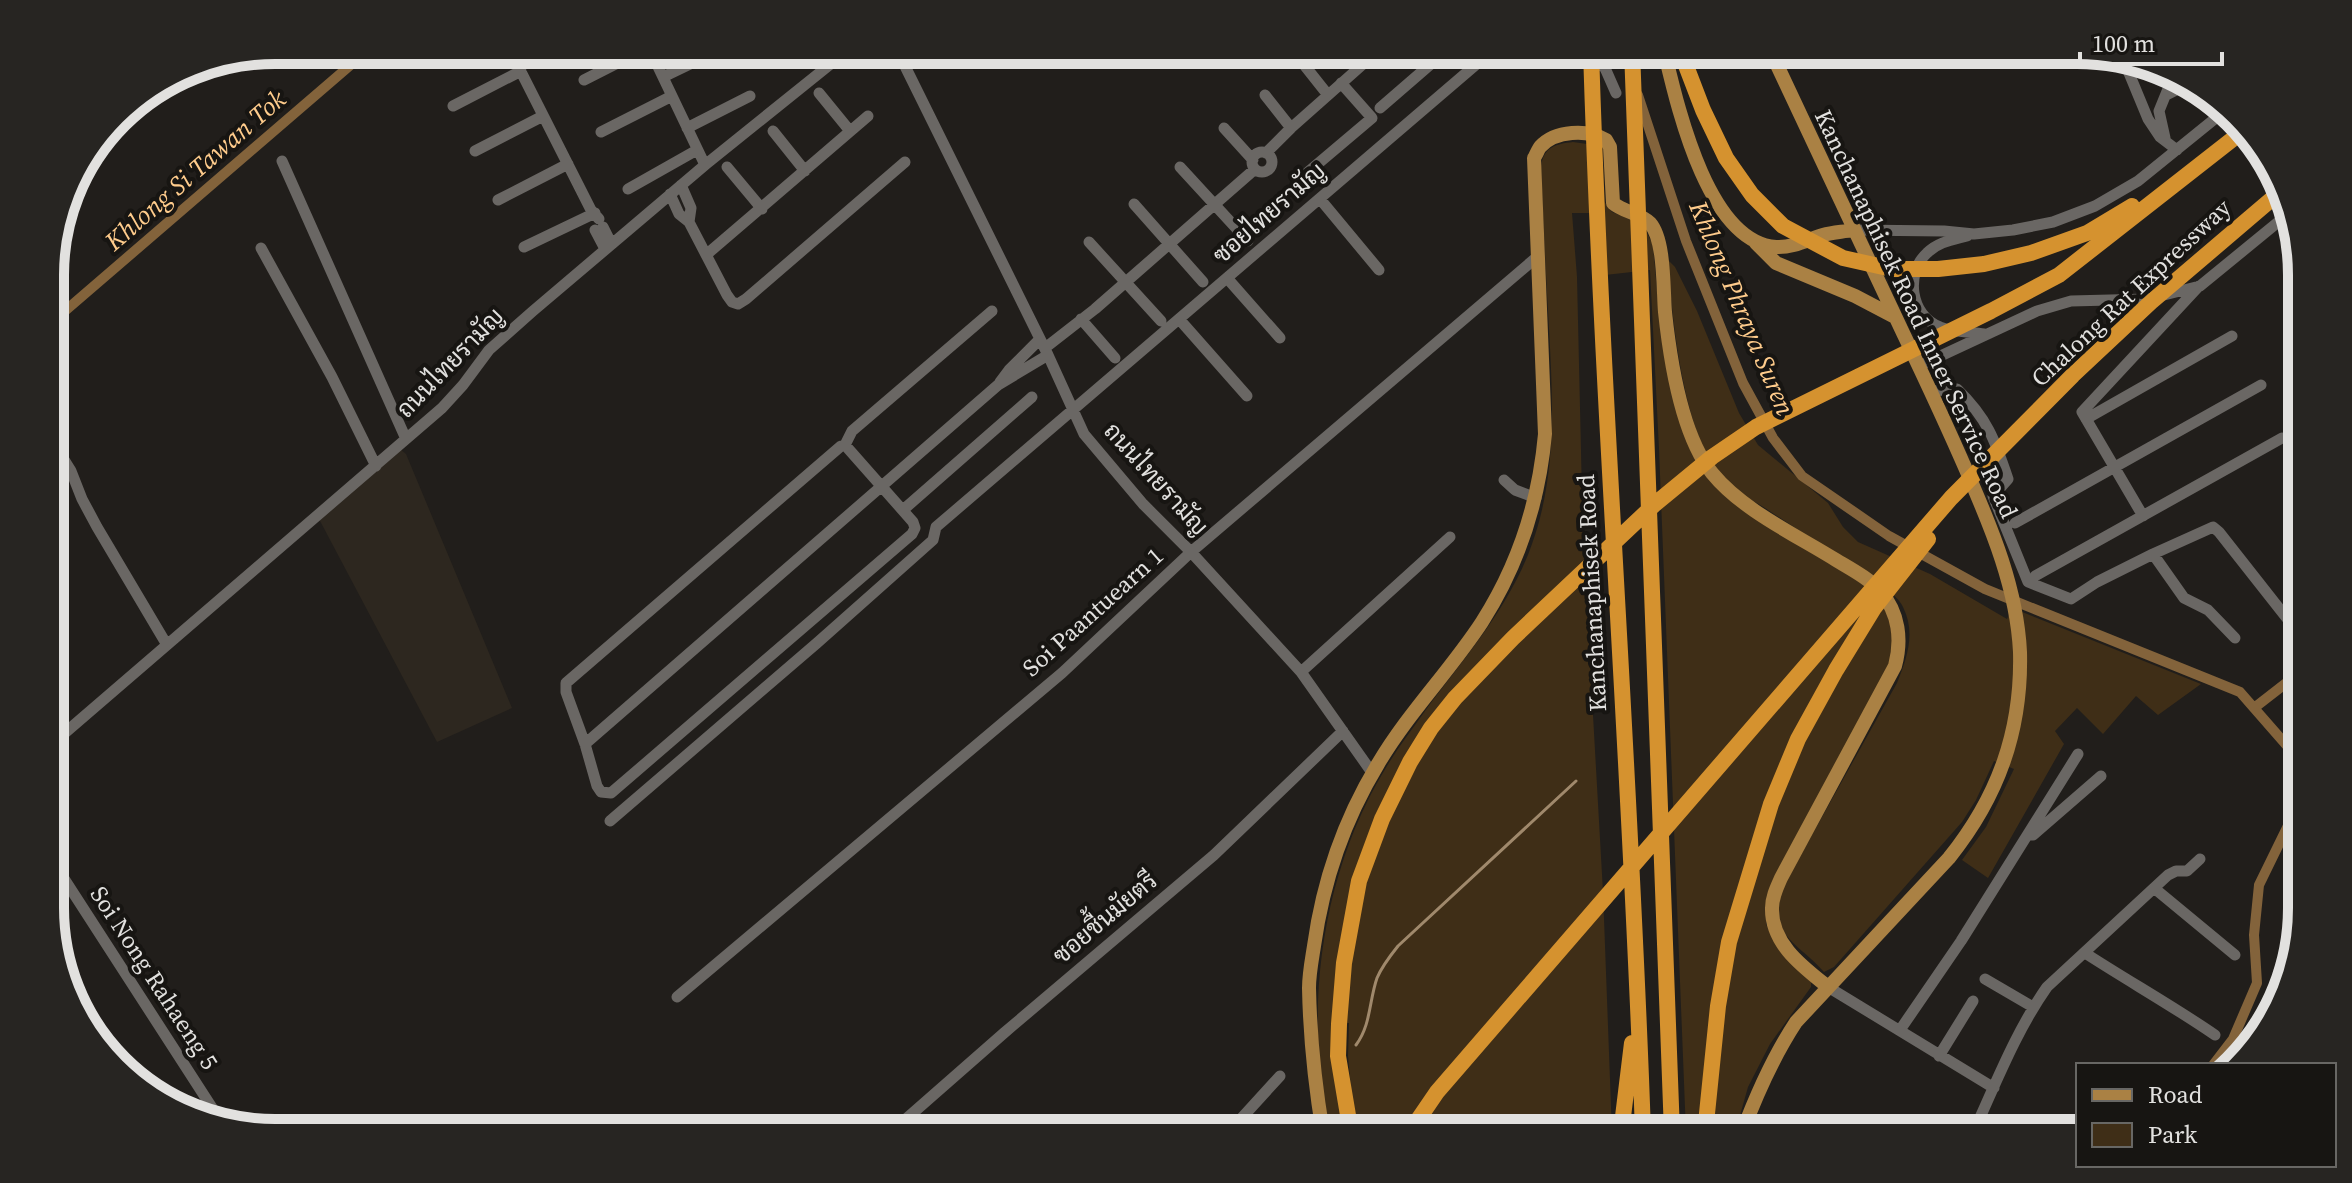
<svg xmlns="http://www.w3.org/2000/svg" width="2352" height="1183" viewBox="0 0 2352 1183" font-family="'Source Serif 4',Sarabun,serif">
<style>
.built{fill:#2d271f}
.green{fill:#3f2e17}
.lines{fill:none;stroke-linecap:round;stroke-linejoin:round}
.stream{stroke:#a0896c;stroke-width:3}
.canal{stroke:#83633b;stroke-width:10}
.minor{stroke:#6a6764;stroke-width:11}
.major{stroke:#aa8144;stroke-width:14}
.highway{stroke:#d5922f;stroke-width:16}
.labels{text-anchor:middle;stroke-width:8;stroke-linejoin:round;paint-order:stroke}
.street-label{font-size:24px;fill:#e2e1df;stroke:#171512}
.water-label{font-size:26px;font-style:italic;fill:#ffcc8c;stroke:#171512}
.rim{fill:none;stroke:#e2e1df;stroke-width:10}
</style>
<rect width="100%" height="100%" fill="#211e1b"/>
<path class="built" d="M400,449L406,454L512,708L437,742L319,519Z"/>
<path class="green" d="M1573,142L1601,146L1603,200L1612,212L1643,225L1653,245L1659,314L1693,452L1811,551L1864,585L1878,597L1894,626L1892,655L1886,673L1766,906V924L1771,935L1811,980V987L1770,1044L1748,1087L1735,1133H1713L1714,1098H1702L1698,1133H1686L1659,449L1650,270L1605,275L1602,213H1572L1577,277L1583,538L1603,892L1612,1133H1360L1352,1100L1348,1056L1349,1023L1332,1024L1347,1133H1331C1302,1015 1321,875 1384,771C1396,750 1411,731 1425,711C1464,658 1510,607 1532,544C1557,474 1553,402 1549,329C1546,275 1543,220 1541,166C1544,147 1555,144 1573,142Z
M1667,259L1675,267L1697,311L1739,413L1758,445L1828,503L1843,527L1858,542L1930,574L2007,619L2012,608L2201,684L2158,715L2136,696L2103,734L2077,708L2055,731L2064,744L1988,878L1962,860L1986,827L2014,769L1994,761L1976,800L1962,822L1834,967L1824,972C1796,940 1774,942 1780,892L1897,683C1907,658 1916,633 1903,607C1900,600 1892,594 1887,589C1866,569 1841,556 1816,541C1799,531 1782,519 1765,508C1750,499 1733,490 1721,476C1682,431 1673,318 1667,259Z"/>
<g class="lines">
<path class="stream" d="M1356,1045C1371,1025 1369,1001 1377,978C1382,966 1390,956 1398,946L1576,781"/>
<path class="canal" d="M1638,95L1686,241L1743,383L1773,438L1802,476L1889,536L1985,589L2240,692L2302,763
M51,323L368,50
M2254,708L2290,680L2301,675
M2213,1065L2233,1039L2257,983L2254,935L2259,885L2302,797"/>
<path class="minor" d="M308,50L313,61
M510,50L591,210L599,219
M650,50L705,165
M897,50L1048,355L1084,434L1143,504L1191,552L1301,672L1373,774
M1353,50L1364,63
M1581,50L1605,68L1616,93
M430,56L443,50
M1301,61L1328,95
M2124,61L2148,119L2160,137L2177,150
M663,77L719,50
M584,80L643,50
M819,93L850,131
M1265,95L1291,128
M2166,95L2188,84
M453,106L521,71
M1380,108L1447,50
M687,128L750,96
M1224,128L1253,160
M773,131L805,171
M601,132L672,96
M2165,138L2159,111L2170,84L2165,70
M475,151L543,116
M1252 162a10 10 0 1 1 20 0a10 10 0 1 1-20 0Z
M1266,153L1291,128L1379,50
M282,161L406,439
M727,167L762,209
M1180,167L1248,241
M1301,178L1372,118L1341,83
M681,185L691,208L689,222
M628,189L697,150
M670,194L679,214L689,222L727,295L732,302L738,304L746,299L905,162
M1320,199L1379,270
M498,200L568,164
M1134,204L1203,282
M603,227L611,243
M595,230L605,249
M1853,230L1944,231L1974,234L2013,230L2053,222L2095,206L2138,181L2222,113
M1967,236C1952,240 1938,242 1927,253C1905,273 1910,316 1940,327C1952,332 1970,332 1984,334
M1089,242L1161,321
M524,247L595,213
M261,248L332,377L376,466
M706,255L868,116
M1227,278L1280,338
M1081,319L1115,358
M1179,319L1247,396
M1045,348L1095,309L1255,169
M1919,366L2037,311L2071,301L2148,299L2200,286L2288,214
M1000,382L1009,370L1040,339
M1932,391L1957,389C1987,418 1995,440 2008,479L1993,496L2028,582L2071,599L2097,582L2153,554L2213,527L2219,532L2301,636
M2086,419L2232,336
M51,439L71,471L82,499L97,527L167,645
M845,445L913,522L915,528L912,534L611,793L601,792L597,786L585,744L566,692V683L841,446Z
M845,445L852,431L992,311
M1504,480L1515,490L1536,498
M903,510L1032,397
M2143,516L2082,412L2199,286
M2015,523L2261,385
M2153,554L2184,598L2208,610L2235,638
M2035,576L2282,438
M1301,672L1450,537
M52,744L442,408L463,385L489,350L533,311L705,165L848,50
M585,744L998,385L1048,355
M610,821L817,643L933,540L936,527L1493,50
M2028,834L2033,835L2101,776
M52,860L220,1120
M2154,888L2235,955
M2085,953C2128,981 2173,1006 2215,1035
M1985,979L2033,1007
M1828,987L1994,1088
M677,997L1062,673L1191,552L1537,257
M1900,1030L1961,941L2078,754
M1939,1056L1973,1001
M890,1133L1004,1033L1214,855L1343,731
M1228,1133L1280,1076
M1973,1133C1996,1083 2016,1031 2047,987L2168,875L2176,871H2187L2200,859"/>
<path class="major" d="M1664,50C1677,104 1707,242 1776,247C1793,248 1807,240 1823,235C1833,232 1843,232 1853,230
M1756,243L1776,263L1855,296L1895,317
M1323,1133C1315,1085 1310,1037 1309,988C1309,974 1312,959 1314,946C1323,881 1344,820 1378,764C1408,713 1450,671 1482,622C1519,564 1539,501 1545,434L1534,158C1535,157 1539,148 1540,147C1555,130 1588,129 1606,140L1610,147L1613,203C1623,212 1640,213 1650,223C1665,240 1663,289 1665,312C1670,359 1682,436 1712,473C1742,510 1796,535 1836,560C1851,569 1870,579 1881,592C1899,613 1902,640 1895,666L1781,878C1777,887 1772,897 1772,908C1771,944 1803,967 1828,987
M1742,1133C1757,1093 1773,1057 1796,1022L1949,858C1998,797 2022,731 2020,652C2017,589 1992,529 1967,472C1947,426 1926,381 1904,335C1859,240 1814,145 1770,50"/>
<path class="highway" d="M1591,50C1602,411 1631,772 1643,1133
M1632,50L1672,1133
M1680,50L1703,110L1726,158L1752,195L1783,226L1843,258L1892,269H1938L1984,264L2031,253L2087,233L2132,206
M1351,1133L1338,1056L1339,1024L1344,963L1359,881L1382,819L1410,762L1431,728L1455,698L1513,638L1655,504L1712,457L1756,427L1991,311L2059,275L2243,131
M1409,1133L1437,1092L1951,498L2073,375L2151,302L2280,192
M1621,1133L1632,1043
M1705,1133L1718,1006L1729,942L1771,804L1798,739L1836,670L1874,608L1928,539"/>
</g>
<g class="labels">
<g class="street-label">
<text transform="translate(1269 213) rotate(-41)" y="8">ซอยไทยรามัญ</text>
<text transform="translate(2131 293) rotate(-43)" y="8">Chalong Rat Expressway</text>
<text transform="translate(1916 314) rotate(65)" y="8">Kanchanaphisek Road Inner Service Road</text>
<text transform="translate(450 363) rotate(-46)" y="8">ถนนไทยรามัญ</text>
<text transform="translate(1156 479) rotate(48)" y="8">ถนนไทยรามัญ</text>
<text transform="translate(1592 593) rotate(-93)" y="8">Kanchanaphisek Road</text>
<text transform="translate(1093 612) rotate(-42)" y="8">Soi Paantuearn 1</text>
<text transform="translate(1105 918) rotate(-40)" y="8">ซอยชื้นมัยตรี</text>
<text transform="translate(154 978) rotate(57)" y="8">Soi Nong Rahaeng 5</text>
</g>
<g class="water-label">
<text transform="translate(195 170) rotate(-41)" y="9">Khlong Si Tawan Tok</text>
<text transform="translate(1742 308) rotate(67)" y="9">Khlong Phraya Suren</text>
</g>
</g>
<path d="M0 0H2352V1183H0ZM275 64H2077A211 211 0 0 1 2288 275V908A211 211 0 0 1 2077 1119H275A211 211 0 0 1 64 908V275A211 211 0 0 1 275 64Z" fill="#272522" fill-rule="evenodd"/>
<path class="rim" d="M275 64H2077A211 211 0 0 1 2288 275V908A211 211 0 0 1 2077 1119H275A211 211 0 0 1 64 908V275A211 211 0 0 1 275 64Z"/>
<rect x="2076" y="1063" width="260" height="104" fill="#171512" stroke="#686764" stroke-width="2"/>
<rect x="2092" y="1089" width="40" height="12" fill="#aa8144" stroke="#686764" stroke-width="2"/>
<text x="2148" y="1103" font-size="24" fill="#e2e1df">Road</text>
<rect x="2092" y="1123" width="40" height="24" fill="#3f2e17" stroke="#686764" stroke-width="2"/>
<text x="2148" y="1143" font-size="24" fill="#e2e1df">Park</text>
<path d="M2080 52v12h142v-12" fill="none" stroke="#e2e1df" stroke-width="4"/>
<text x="2092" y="52" font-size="24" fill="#e2e1df" stroke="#171512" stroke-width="6" paint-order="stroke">100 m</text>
</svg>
